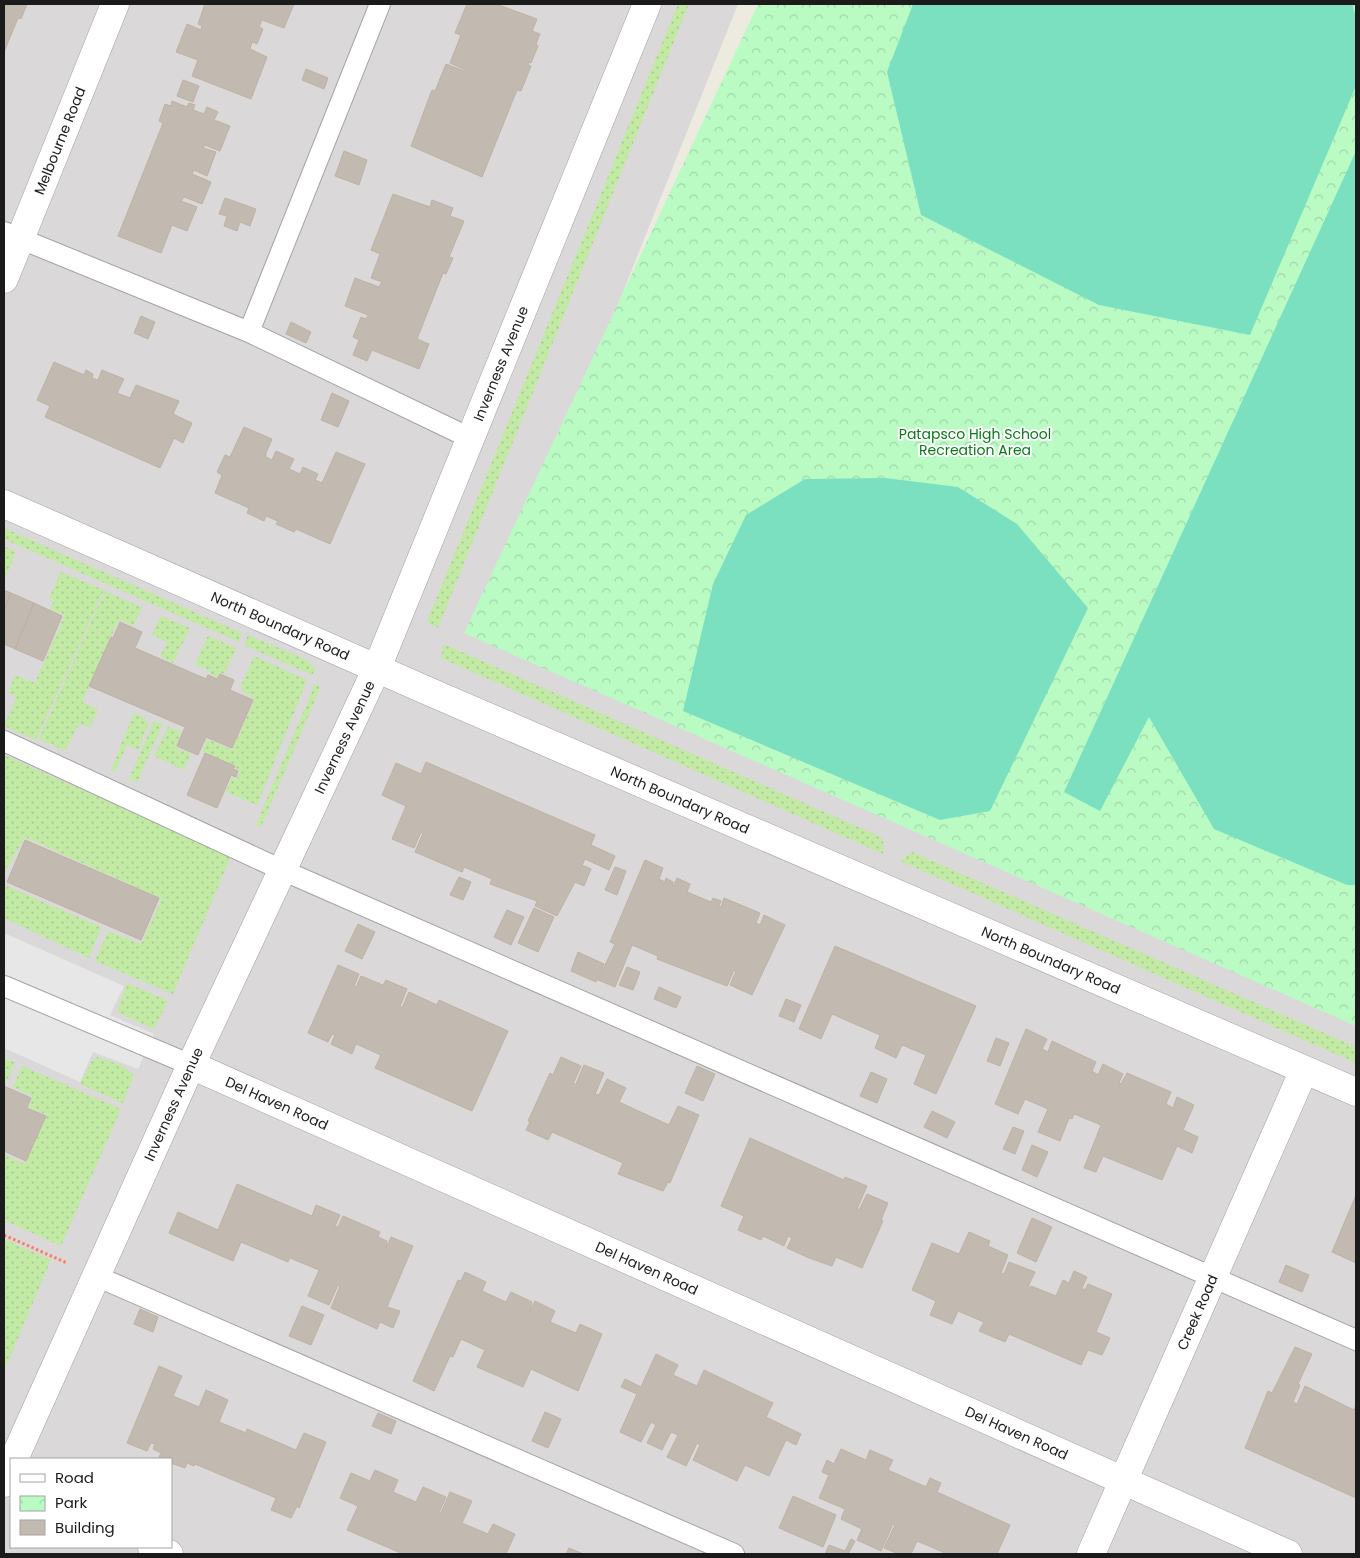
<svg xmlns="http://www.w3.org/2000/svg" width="1360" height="1558" viewBox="0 0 1360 1558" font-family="Poppins,sans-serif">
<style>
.residential{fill:#dad8d8;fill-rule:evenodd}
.grass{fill:url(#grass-dots)}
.park{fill:url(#park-crowns)}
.pitch{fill:#7be0c0}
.parking{fill:#e7e7e7}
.building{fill:#c2b9b0;stroke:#bfb1a3}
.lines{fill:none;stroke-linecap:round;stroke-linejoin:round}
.service-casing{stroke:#a2a2a2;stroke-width:22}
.minor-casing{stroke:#a2a2a2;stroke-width:29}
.path{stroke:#fe7c61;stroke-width:3;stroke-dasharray:2.5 2.5;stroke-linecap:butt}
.service{stroke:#fff;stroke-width:20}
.minor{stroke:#fff;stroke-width:28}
.labels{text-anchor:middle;stroke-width:4;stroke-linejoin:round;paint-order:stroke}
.street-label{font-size:14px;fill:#1b1b1b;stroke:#fff}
.park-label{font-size:14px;fill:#087b19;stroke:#fff}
</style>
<defs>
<pattern id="grass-dots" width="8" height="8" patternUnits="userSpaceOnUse" patternTransform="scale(1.25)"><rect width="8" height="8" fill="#c2eaa4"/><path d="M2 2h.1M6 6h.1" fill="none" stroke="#a6c88d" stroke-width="1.8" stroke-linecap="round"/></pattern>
<pattern id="park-crowns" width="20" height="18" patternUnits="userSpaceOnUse" patternTransform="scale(1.25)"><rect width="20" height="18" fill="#bafbc4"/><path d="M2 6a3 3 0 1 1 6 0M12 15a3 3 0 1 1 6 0" fill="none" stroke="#9fd7a8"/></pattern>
</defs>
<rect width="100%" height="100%" fill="#edeae0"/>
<path class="residential" d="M4,4H738L498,605L1356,976V1554H4ZM11,1459H171V1547H11Z"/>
<path class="grass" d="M678,4H689L438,628L427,622Z
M4,528L242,633L239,642L4,539Z
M4,546L16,552L4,581Z
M61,572L104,590L36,740L4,726L17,696L8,693L15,675L35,683L65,615L50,609L54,600L49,598Z
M105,591L142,607L133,626L119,619L82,702L98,709L90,727L79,724L65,751L39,739Z
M161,616L190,628L173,663L160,656L168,642L152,635Z
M248,635L305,659L316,669L312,675L244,645Z
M208,636L236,648L224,674L220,672L217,677L210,675L211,671L195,665Z
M444,644L883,838V854L441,658Z
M254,656L307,680L257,805L226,792L232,777L237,779L240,771L236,769V766L202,751L207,739L232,750L255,699L242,691L241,686Z
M315,684L321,686L261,827L256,825Z
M134,713L145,718L148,725L138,750L127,745L115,771L111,770Z
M154,721L163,724L137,782L129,779Z
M168,727L181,731L176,748L191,754L184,770L154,756Z
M4,755L231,856L173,994L95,961L108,931L141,944L162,899L25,837L4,873Z
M912,852L1356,1047V1063L900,861Z
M4,885L101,927L89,958L4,918Z
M127,983L168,1001L154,1029L117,1012Z
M97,1057L121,1065L134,1075L123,1103L80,1084L91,1062Z
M4,1058L15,1063L6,1083L4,1082Z
M22,1066L121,1109L61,1246L4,1220V1155L25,1164L47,1115L29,1107L33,1096L13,1087Z
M4,1239L51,1260L4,1371Z"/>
<path class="park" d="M758,4H1356V1026L464,633Z"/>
<path class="pitch" d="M913,4H1352L1356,17V86L1250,335L1099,305L921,215L887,72Z
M1356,151V885H1347L1214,829L1149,717L1100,811L1064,792Z
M885,478L958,487L1017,524L1088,608L990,811L940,820L683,711L713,584L746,515L805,479Z"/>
<path class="parking" d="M4,933L124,986L110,1015L154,1034L138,1069L93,1052L80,1082L4,1048Z"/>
<path class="building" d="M4,4H27L21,19L18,18L4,52Z
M205,4H294L284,28L262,20L259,27L263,29L257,44L252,42L250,49L267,57L251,99L192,76L198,60L176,52L187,24L201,30L202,26L198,24Z
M467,4H496L537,19L532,31L540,34L536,44L538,46L531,63L529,62L528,65L531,66L521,91L517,90L482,177L411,146L432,90L435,91L446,64L467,72L468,71L450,63L461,35L455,33Z
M306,69L328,78L324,89L302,80Z
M183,80L199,86L193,102L177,96Z
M172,101L187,107L189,103L195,105L193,110L204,114L207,107L218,112L214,120L230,126L220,151L205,145L203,148L216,152L207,176L194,170L192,174L211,182L202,204L184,197L181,201L197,207L187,231L172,225L161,253L118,236L163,123L159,121L165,104L171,106Z
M344,151L367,160L359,185L335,176Z
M393,194L430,207L432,200L453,208L450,216L464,221L449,257L453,258L446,274L443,273L417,339L429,344L419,369L372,350L367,361L353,355L359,340L353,337L361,317L366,319L368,315L345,306L355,278L379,287L382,282L371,278L380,254L371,250Z
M225,198L256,209L250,226L240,222L237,231L224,226L227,216L219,214Z
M141,316L155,322L148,339L134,333Z
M291,322L311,332L306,343L286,334Z
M54,362L84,375L86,370L93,374L92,378L98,380L102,370L124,379L117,393L130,398L136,385L179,401L173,414L192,423L183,443L174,438L160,468L45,417L50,406L37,400Z
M332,393L349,401L338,427L321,420Z
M244,427L272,439L266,453V457L272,460L276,451L294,459L289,469L300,474L303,467L318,474L315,480L322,483L336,452L365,464L330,544L296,529L294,532L276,524L278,521L266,516L264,521L247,513L249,508L215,493L222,475L217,472L225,455L230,457Z
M4,590L11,593L4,611Z
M11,593L34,603L15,649L4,644V611Z
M34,603L62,616L43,661L15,649Z
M120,622L142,632L135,648L206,679L208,675L217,679L220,674L234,680L230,690L253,700L232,748L206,737L198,755L193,753L177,746L185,727L89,686L111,637L113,638Z
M205,753L235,766L233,769L238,771L236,777L231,775L217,808L187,795Z
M426,762L595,835L591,845L615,856L609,870L585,859L582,865L591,869L584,886L575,882L557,916L535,906L537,901L490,884L492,879L464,867L462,872L415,852L423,833L421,832L414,848L392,839L406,806L382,795L396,763L421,774Z
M25,840L159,898L141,940L7,882Z
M645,860L663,868L659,879L665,882L666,878L673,882L672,885L673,886L677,878L690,884L687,892L711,902L713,898L721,901L719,906L721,907L724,898L760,913L756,923L760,925L764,915L785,925L752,995L730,985L736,971L734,970L727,986L657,959L658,956L632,945L615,987L598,980L615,944L610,942Z
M615,867L626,871L617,895L605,890Z
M459,877L471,882L463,900L450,895Z
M534,908L554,917L538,952L518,943Z
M507,910L524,917L511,945L494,937Z
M358,924L375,932L362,959L345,951Z
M835,946L976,1006L936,1094L914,1084L926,1055L902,1045L896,1058L875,1048L880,1035L832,1014L821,1039L799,1029Z
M578,952L604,964L596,982L571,971Z
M338,965L359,974L354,986L356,987L361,976L383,985L386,980L407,989L400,1006L402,1008L409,992L437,1005L439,1000L508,1031L472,1111L375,1068L381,1055L356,1044L352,1054L331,1044L335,1035L332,1034L328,1042L308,1033Z
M627,967L640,972L633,990L619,985Z
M659,987L681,997L676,1008L654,999Z
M786,999L801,1005L794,1022L779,1016Z
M1026,1029L1047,1039L1042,1049L1048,1052L1052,1041L1096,1062L1092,1071L1098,1075L1103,1064L1123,1074L1119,1083L1121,1084L1127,1073L1171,1092L1166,1104L1173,1108L1177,1097L1194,1105L1183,1130L1198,1137L1192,1153L1177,1146L1162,1180L1103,1156L1096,1172L1084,1168L1101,1125L1074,1114L1072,1119L1069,1118L1060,1141L1038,1132L1048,1109L1025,1099L1018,1114L995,1104Z
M996,1038L1009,1043L1000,1066L987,1061Z
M561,1057L581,1066L573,1084H576L584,1065L604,1073L595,1094L599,1095L607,1079L626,1088L619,1102L669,1125L678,1106L699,1115L670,1183L668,1182L663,1191L618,1174L623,1163L552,1132L548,1140L526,1130L530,1122L528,1121L550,1073L553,1075Z
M697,1066L715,1074L703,1101L685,1093Z
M871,1072L887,1079L877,1103L860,1096Z
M4,1086L31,1098L27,1108L46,1116L26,1161L4,1151Z
M932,1111L955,1122L947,1138L924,1127Z
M1013,1127L1024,1131L1015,1154L1003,1149Z
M750,1138L844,1180L845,1177L867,1186L857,1209L859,1210L867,1194L888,1203L881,1220L883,1221L862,1268L836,1257L832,1266L809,1258L787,1248L792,1238L788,1236L784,1246L763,1236L761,1240L738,1230L744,1216L721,1206Z
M1032,1145L1048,1152L1037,1177L1022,1170Z
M237,1184L312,1216L316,1205L340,1215L335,1226L338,1227L343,1216L380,1232L378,1237L387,1241L386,1249L391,1237L413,1246L387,1307L400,1311L393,1328L380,1322L377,1329L331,1308L340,1286L338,1285L329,1305L308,1296L319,1270L290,1258L288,1262L241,1242L233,1261L169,1233L178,1212L218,1230Z
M1356,1195V1263L1332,1252Z
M1032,1218L1052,1227L1036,1262L1017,1253Z
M969,1232L990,1241L988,1246L1008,1255L1001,1273L1004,1274L1009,1262L1035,1272L1027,1289L1031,1286L1056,1296L1063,1280L1069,1283L1074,1271L1087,1277L1082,1288L1085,1290L1088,1284L1112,1294L1096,1332L1110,1338L1102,1355L1088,1350L1081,1365L1009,1334L1005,1342L979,1331L984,1322L958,1311L952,1324L930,1315L936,1301L912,1290L932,1243L959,1254Z
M1286,1265L1309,1275L1302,1292L1279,1282Z
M465,1272L486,1282L482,1291L506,1302L511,1292L532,1302L530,1312L535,1301L555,1311L550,1322L576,1333L580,1324L602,1334L578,1391L531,1369L523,1387L477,1367L485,1350L461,1339L453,1357L450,1356L434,1391L413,1381L458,1280L461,1281Z
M302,1306L324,1315L311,1345L289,1336Z
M140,1309L158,1317L153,1332L134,1324Z
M1295,1347L1312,1354L1298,1384L1300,1385L1293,1402L1297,1404L1305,1386L1354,1410L1356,1405V1498L1245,1448L1268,1391L1272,1393Z
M656,1354L678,1365L673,1375L697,1386L704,1370L773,1403L766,1417L801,1434L796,1445L786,1440L769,1476L745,1465L737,1481L693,1460L700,1445L697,1443L686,1466L667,1457L678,1435L671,1432L662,1450L647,1443L656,1425L651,1422L641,1442L620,1432L637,1394L621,1387L625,1379L641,1387Z
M159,1366L182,1376L173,1396L199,1407L206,1390L228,1400L219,1422L246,1433L247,1429L296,1450L304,1433L326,1442L299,1508L297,1506L291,1518L271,1510L276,1498L195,1464L194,1466L187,1463L185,1468L171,1463V1459L159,1457L161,1453L153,1449L155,1444L151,1443L147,1451L127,1443Z
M545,1412L561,1419L548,1448L532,1441Z
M378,1413L396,1421L391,1434L372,1426Z
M841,1449L866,1460L870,1450L893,1460L888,1470L926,1487L930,1478L941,1483L937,1492L1010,1525L997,1554H942L943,1552L917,1541L911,1554H899L884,1548L895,1525L893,1524L881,1551L857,1540L862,1529L841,1519L845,1509L819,1498L829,1475L822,1472L827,1460L834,1464Z
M375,1470L398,1480L393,1492L416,1502L423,1487L446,1497L439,1513H441L450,1492L472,1501L462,1523L488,1534L493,1524L515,1534L506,1554H403L347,1530L358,1506L340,1498L351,1473L370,1481Z
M793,1496L836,1515L823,1547L779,1528Z
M851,1539L855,1541L848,1554H825L829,1545L845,1551Z
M569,1548L583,1554H566Z"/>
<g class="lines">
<g class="service-casing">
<path id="service" d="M4,232L249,332L470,438
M249,332L380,4
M4,741L282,870L1356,1340
M4,986L191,1065
M96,1276L734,1554"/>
</g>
<g class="minor-casing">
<g id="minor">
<path id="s1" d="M4,279L115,4"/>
<path id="s2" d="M4,504L421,688L1356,1092"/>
<path id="s3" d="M191,1065L1288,1554"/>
<path id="s4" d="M14,1459L191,1065L377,668L647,4"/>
<path d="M4,1483L11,1466"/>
<path d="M152,1547L169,1554"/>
<path id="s5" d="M1091,1554L1304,1070"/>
</g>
</g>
<path class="path" d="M4,1235L67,1263"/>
<use href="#service" class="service"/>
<use href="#minor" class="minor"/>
</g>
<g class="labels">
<g class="street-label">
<text dy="5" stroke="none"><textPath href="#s1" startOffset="149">Melbourne Road</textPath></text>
<text dy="5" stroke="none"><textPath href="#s4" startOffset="1199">Inverness Avenue</textPath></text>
<text dy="5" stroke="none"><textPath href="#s2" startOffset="302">North Boundary Road</textPath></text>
<text dy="5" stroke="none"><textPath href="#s4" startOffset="794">Inverness Avenue</textPath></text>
<text dy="5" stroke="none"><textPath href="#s2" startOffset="738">North Boundary Road</textPath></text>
<text dy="5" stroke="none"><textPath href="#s2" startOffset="1142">North Boundary Road</textPath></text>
<text dy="5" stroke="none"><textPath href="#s3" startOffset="94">Del Haven Road</textPath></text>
<text dy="5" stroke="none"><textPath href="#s4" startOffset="389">Inverness Avenue</textPath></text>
<text dy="5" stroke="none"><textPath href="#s3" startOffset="499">Del Haven Road</textPath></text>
<text dy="5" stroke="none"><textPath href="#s5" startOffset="264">Creek Road</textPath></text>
<text dy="5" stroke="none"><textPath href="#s3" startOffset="904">Del Haven Road</textPath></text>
</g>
<g class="park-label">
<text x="975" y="439">Patapsco High School<tspan x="975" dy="16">Recreation Area</tspan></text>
</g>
</g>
<rect width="1360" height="1558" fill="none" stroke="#1b1b1b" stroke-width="10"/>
<rect x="10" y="1458" width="162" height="90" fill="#ffffff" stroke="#a4a4a4"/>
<rect x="20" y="1474" width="25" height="8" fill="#ffffff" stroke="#a4a4a4"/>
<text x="55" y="1483" font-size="15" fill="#1b1b1b">Road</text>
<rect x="20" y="1496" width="25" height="15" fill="url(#park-crowns)" stroke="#a4a4a4"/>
<text x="55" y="1508" font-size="15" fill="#1b1b1b">Park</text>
<rect x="20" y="1520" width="25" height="15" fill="#c2b9b0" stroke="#a4a4a4"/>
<text x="55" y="1533" font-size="15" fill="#1b1b1b">Building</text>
</svg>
